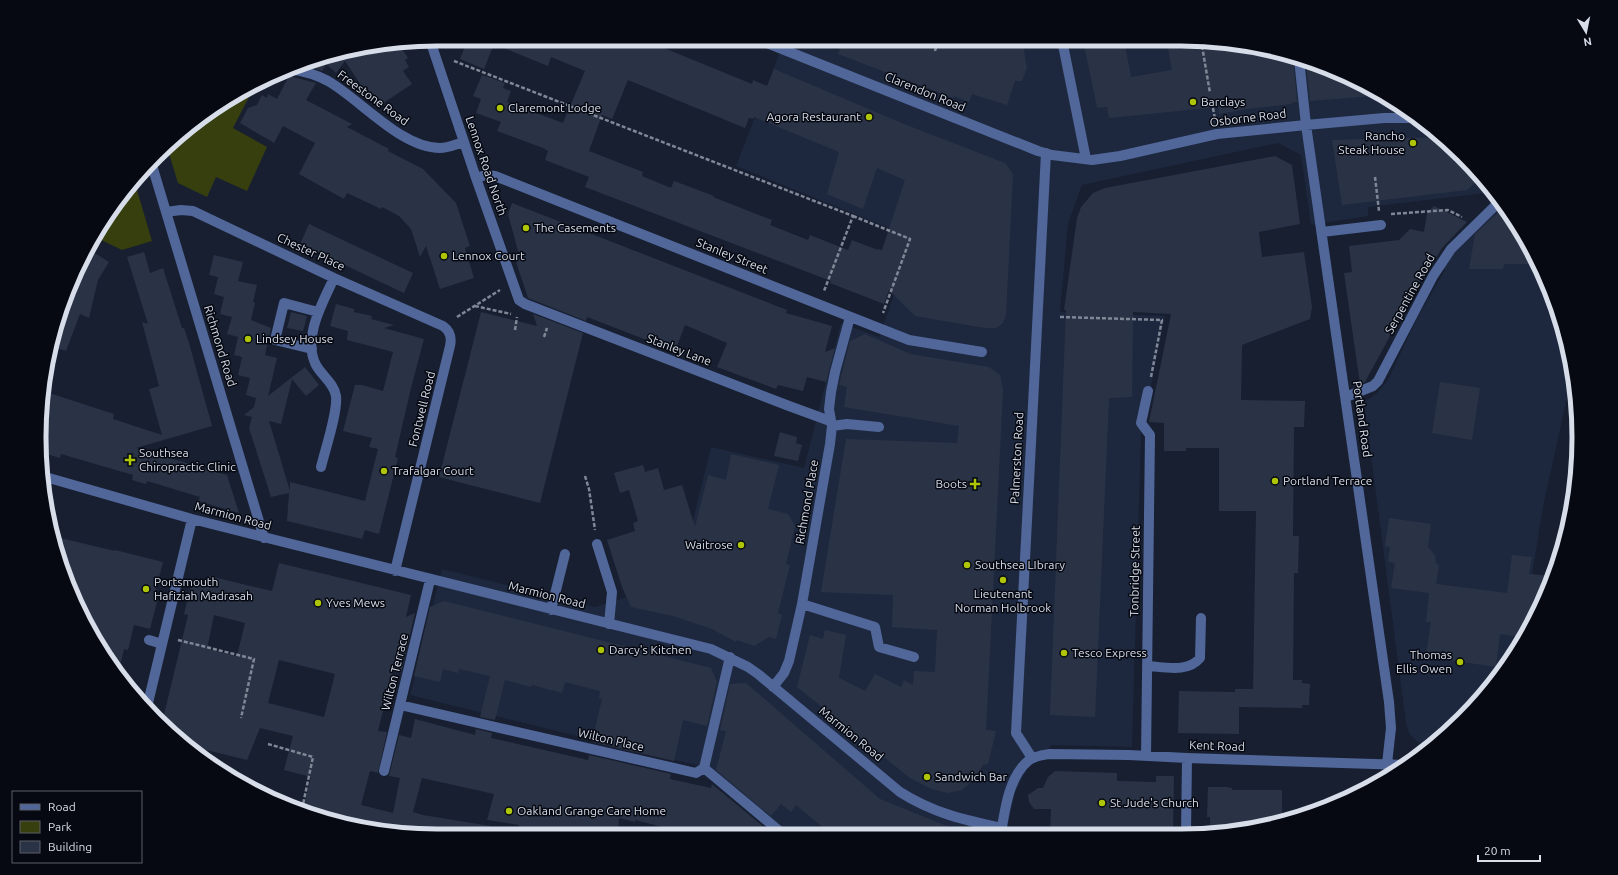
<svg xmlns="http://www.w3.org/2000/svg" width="1618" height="875" viewBox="0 0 1618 875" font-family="Ubuntu,sans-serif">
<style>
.built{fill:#1d283f}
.green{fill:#373f0f}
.building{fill:#2a3346;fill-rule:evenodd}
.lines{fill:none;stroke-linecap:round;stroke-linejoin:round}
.path{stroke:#808796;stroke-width:2.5;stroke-dasharray:4 2;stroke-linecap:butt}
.minor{stroke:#516699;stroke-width:10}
.poi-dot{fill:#aec508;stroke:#060911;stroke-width:1.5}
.labels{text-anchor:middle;stroke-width:3;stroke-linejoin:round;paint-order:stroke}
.street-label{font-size:12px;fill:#d7dde9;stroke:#060911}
.poi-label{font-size:12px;fill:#d7dde9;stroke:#060911;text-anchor:start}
.rim{fill:none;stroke:#d7dde9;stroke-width:5}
</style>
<rect width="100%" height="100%" fill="#171f31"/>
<path class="built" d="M785,39H811L837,50L841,39L1206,40L1284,53L1380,92L1443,138L1494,192L1368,207V216L1311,225L1301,155L1278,143L1082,185L1068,224L1060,312L1165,316L1141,434L1132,747L1052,745L1026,770L1015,793L1006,833L788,834L708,768L410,695L442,569L595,607L678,581L711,447L804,468L841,323L879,337L914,238L736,166Z
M1500,201L1538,261L1565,334L1572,375L1543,507L1521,643L1480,700L1428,746L1416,741L1409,733L1406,723L1364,402L1376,394L1388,380L1416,320L1445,270L1440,266Z"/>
<path class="green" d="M252,91L233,128L267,147L247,191L216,177L207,197L178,183L167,147L195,121L238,92Z
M134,180L152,241L122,250L95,237L106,216Z"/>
<path class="building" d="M468,39H550L568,47L572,39H640L647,42L650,40L665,46L664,48L752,84L753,80L767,86L774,69L904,124L1005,163L1013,174L1006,315L1003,323L996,328H985L915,316L889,290L884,304L830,283L831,281L585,187L589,177L545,160L548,151L543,148L497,131L501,122L476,113L481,99L473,96L482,75L505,83L503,88L511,91L507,102L563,123L585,71L551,57L548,66L494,44L484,69L460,59ZM628,80L745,128L749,118L753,119L754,117L839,152L827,194L863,209L877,168L905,180L882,250L878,249V250L852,240L848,250L810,235L808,240L770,225L772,220L713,197L714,196L674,181L671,188L642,176L643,172L589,151L602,115L612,119Z
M844,39L1022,40L1027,68L1022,81H1015L1007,105L972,94L969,102L954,96L953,98L838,54Z
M1083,40H1124L1131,77L1172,70L1168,48L1180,45L1179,40H1206L1284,53L1293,56L1297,102H1293L1291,104L1247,109L1219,114L1218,107L1109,118L1107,107L1097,108Z
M398,43L408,58L405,60L409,67L403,71L412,84L379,106L366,87L363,88L345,61L336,73L326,64L322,71L300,64L309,60L360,47Z
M1306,62L1380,92L1384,95L1310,101Z
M289,76L316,83L306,100L352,124L347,127L389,149L388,151L423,169L456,203L470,246L465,248L474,278L440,289L426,246L420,257L411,229L399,216L382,207L381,209L347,193L344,199L299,174L315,143L283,126L274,143L240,123L248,108L257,105L262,95L267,98L268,94L277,99Z
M1443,137L1481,178L1467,190L1342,205L1332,140Z
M1275,156L1292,165L1300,224L1259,232L1262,257L1304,252L1312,307L1310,319L1242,345L1241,400L1305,401L1304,427H1294L1293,536H1299L1298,573H1294L1293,680H1302V683L1310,684L1309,705H1302V708L1239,707V734L1178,733L1179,691L1235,692V689H1253L1256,511H1219V448H1186V451H1164V423L1149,422L1171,314L1133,312L1132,397L1109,398L1095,717L1050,715L1066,310H1064L1077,218L1081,207L1093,193L1105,188Z
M512,203L787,310L786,313L832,326L825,352L835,348L826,382L807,377L803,391L778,385L776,389L717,367L727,343L685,325L675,351L587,317L586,321L528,298L514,256L520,258L508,214Z
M1434,206L1467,222L1442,248L1430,268L1428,266L1365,382L1360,384L1344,273L1352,272L1349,246L1399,240L1410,229L1424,232L1427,213Z
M1504,207L1539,264H1504L1503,269H1469L1475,234Z
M309,224L413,273L404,293L300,244Z
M88,249L109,262L98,280L89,318L80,314L66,351L51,346L53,335L69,285Z
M144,252L150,273L163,268L182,328H184L189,343L212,426L136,448L227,475L239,513L198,501L200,497L147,481L146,484L132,480L133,475L61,454L60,458L40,452V411L43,391L114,414L113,419L162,435L149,389L159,386L142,322L148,324L127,257Z
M214,255L243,262L238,281L257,285L253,302L255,303L251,320L271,328L265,355L277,358L268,396L305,367L319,385L306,396L292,379L281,424L269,421L290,491V482L365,501L378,449L369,447L372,438L343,431L355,385H362L383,391L393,352L347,340L348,331L330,326L336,304L354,309V312L372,316L371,319L394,325L384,328L424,339L411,388L395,457L398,458L379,534L365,530L362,539L287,521L289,493L271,497L249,428L252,417L244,415L254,407L256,398L246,395L250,378L238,375L242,357L234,355L238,337L227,334L232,317L220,314L224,297L214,294L218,277L209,275Z
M291,312L307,316L303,331L287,328Z
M481,312L537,326L533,314L583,333L540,503L439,477Z
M865,334L910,354L989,367L1000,375L1003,390L986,730L996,731L988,764L983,765L975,779L962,790L947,793L932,789L910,778L797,687L810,635L823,639L825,630L846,635L839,678L865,691L875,674L901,687L904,680L913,685L914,671L935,672L937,630L892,627L893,595L821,592L846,439L957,443L959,426L844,407L847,387L839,385L850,341Z
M1440,382L1480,388L1472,440L1432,433Z
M780,432L797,437L796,443L802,445L798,461L774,456Z
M731,454L779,465L768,509L788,514L795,526L786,564L790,565L778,613L782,615L776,639L769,637L754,646L737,640L736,642L712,629L673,616L631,607L622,587L607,540L635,531L633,523L638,521L629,490L620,493L614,473L643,465L645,472L658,468L664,490L682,485L695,527L708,475L726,480Z
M1389,518L1431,524L1428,547L1435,555L1436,564L1439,565L1436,584L1507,593L1512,555L1532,557L1529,574L1553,576L1527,634L1521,633V637L1500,634L1496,667L1442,659L1443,656L1426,654L1431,622H1426L1429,593L1391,588L1395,563L1388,562L1390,547L1385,546Z
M52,536L115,551V550L163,562L155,593L159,594L150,629L134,625L128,650L124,649L118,675L106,659L69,590Z
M279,563L411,595L406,617L415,613L401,673L393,671L378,731L387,732L378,773L370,771L361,805L393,813L400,778L389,776L399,735L411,738L415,719L475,735L476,729L492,733L491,738L588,760L589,755L671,774L670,779L711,788L712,784L765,828L764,834H691L635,820V822L619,818L618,835H518L519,825L487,820L494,794L422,778L413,812L423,815L490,826L489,835H412L389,831V830L330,816L328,820L303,809L311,777L284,770L293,736L260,728L247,760L186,745L162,723L188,615L184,614L192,582L201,584L202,579L208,580L209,576L272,591ZM214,615L245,623L237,656L207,649ZM279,660L335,674L324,717L268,703Z
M444,601L711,668L717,682L707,726L683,720L674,761L592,742L602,699L599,698L600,691L565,682L562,693L532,685L531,687L505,680L495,720L480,717L490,676L459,669L458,673L443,669L440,682L414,676L430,607Z
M746,683L880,799L964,833L831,834L796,805L791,812L781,804L771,816L716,770L726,731L720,730L730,684Z
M1055,771L1117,773V781L1156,782V776H1174L1173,833H1050L1051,809H1034L1029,802L1028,795L1038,788H1043L1048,777Z
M1208,787H1226L1232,788V790H1282V821L1232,833H1210V817H1207Z"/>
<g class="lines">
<path class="path" d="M1201,40L1210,93
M935,51L938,40
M454,61L853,216L824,291
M1213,108L1215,119
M1375,177L1379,211
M1391,214L1448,210L1462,217
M853,216L910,239L883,313
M475,306L511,314
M457,317L500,290
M1060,317L1162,320L1151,377
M515,330L517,317
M544,337L547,328
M585,476L589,489L595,530
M178,640L254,659L241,718
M268,744L313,757L302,809"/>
<path class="minor" d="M757,39L1038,151L1052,155L1092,160L1120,156L1217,134L1306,125L1384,118H1415
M430,40L476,178L519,300L525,304L789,406L830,421
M1062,40L1086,159
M1299,59L1306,125L1389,702L1391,728L1387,764
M290,69C303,71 317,75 328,81C361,100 401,148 440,148C448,148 456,144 464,142
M151,162L264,538
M476,178L486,175L495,176L909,340L982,352
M166,212L181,210L193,211L334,278L443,326C450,331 452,337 450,346L395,571
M1322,232L1381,225
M312,349L275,340L284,303L318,312
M1346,397L1373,386L1378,381L1433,276L1451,249L1500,201
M832,426L847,424L879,427
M321,467C325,450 338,412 336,396C334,383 322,376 316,365C302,338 323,302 334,278
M42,476L192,519L711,649L748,667L758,674L900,792C933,813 964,820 1002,828
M597,544L612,592L609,624
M802,604L875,627L879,647L914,657
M551,610L565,554
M149,640L162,644
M1147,666C1165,667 1188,673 1200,658L1201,618
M773,687L784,673L789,661L802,604L830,444L832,426L829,409L831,392L835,372L850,317
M400,705L696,773L704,768L730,657
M147,707L192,519
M1146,756L1150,435L1141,423L1148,391
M1032,758L1016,733L1046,153
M704,768L783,834
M384,771L430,580
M1001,833C1005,809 1009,777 1028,761C1034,756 1042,755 1049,754L1129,755L1187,758L1406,765
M1186,833L1187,758"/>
</g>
<g class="poi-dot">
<circle cx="1193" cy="102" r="4"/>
<circle cx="500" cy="108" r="4"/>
<circle cx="869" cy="117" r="4"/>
<circle cx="1413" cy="143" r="4"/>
<circle cx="526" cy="228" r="4"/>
<circle cx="444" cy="256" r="4"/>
<circle cx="248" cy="339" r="4"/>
<path d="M128 454h4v4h4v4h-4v4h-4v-4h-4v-4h4z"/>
<circle cx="384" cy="471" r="4"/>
<circle cx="1275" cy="481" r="4"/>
<path d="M973 478h4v4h4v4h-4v4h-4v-4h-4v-4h4z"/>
<circle cx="741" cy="545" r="4"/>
<circle cx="967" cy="565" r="4"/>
<circle cx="1003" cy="580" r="4"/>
<circle cx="146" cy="589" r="4"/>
<circle cx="318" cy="603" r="4"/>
<circle cx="601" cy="650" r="4"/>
<circle cx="1064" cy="653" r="4"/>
<circle cx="1460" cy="662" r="4"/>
<circle cx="927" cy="777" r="4"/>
<circle cx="1102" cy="803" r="4"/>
<circle cx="509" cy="811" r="4"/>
</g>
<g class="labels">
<g class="street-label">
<text transform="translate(925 92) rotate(22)" y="4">Clarendon Road</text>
<text transform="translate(373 98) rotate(36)" y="4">Freestone Road</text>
<text transform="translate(1248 118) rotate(-7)" y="4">Osborne Road</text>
<text transform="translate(486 166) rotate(71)" y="4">Lennox Road North</text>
<text transform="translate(311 252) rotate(25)" y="4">Chester Place</text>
<text transform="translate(732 256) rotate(22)" y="4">Stanley Street</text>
<text transform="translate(1410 294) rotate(-61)" y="4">Serpentine Road</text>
<text transform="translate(220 346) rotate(73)" y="4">Richmond Road</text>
<text transform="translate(679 350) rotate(21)" y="4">Stanley Lane</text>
<text transform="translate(422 409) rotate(-76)" y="4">Fontwell Road</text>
<text transform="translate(1362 419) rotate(82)" y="4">Portland Road</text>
<text transform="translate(1017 458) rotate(-87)" y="4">Palmerston Road</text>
<text transform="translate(807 502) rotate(-80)" y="4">Richmond Place</text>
<text transform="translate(233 516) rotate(15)" y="4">Marmion Road</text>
<text transform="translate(1135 571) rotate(-89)" y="4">Tonbridge Street</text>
<text transform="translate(547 595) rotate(14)" y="4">Marmion Road</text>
<text transform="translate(395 672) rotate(-76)" y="4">Wilton Terrace</text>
<text transform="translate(851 734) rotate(39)" y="4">Marmion Road</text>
<text transform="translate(611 740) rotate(13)" y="4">Wilton Place</text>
<text transform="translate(1217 746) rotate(2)" y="4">Kent Road</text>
</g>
<g class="poi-label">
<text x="1201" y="106">Barclays</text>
<text x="508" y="112">Claremont Lodge</text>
<text x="861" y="121" text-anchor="end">Agora Restaurant</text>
<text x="1405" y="140" text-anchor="end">Rancho<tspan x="1405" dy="14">Steak House</tspan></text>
<text x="534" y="232">The Casements</text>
<text x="452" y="260">Lennox Court</text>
<text x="256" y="343">Lindsey House</text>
<text x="139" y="457">Southsea<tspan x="139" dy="14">Chiropractic Clinic</tspan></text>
<text x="392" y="475">Trafalgar Court</text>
<text x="1283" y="485">Portland Terrace</text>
<text x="967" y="488" text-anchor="end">Boots</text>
<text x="733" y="549" text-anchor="end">Waitrose</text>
<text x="975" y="569">Southsea LIbrary</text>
<text x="154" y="586">Portsmouth<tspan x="154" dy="14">Hafiziah Madrasah</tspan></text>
<text x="1003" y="598" text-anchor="middle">Lieutenant<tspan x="1003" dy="14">Norman Holbrook</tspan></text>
<text x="326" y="607">Yves Mews</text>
<text x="609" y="654">Darcy's Kitchen</text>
<text x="1072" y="657">Tesco Express</text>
<text x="1452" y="659" text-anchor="end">Thomas<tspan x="1452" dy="14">Ellis Owen</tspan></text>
<text x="935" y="781">Sandwich Bar</text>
<text x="1110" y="807">St Jude's Church</text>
<text x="517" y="815">Oakland Grange Care Home</text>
</g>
</g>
<path d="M0 0H1618V875H0ZM437 46H1181A391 391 0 0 1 1572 437V438A391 391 0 0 1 1181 829H437A391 391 0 0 1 46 438V437A391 391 0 0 1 437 46Z" fill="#060911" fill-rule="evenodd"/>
<path class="rim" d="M437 46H1181A391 391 0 0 1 1572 437V438A391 391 0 0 1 1181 829H437A391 391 0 0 1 46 438V437A391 391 0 0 1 437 46Z"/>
<rect x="12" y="791" width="130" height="72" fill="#060911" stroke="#5a5e67"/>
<rect x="20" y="804" width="20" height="6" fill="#516699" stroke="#5a5e67"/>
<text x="48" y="811" font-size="12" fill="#d7dde9">Road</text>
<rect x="20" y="821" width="20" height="12" fill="#373f0f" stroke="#5a5e67"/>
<text x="48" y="831" font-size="12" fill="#d7dde9">Park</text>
<rect x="20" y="841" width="20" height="12" fill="#2a3346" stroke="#5a5e67"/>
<text x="48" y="851" font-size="12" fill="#d7dde9">Building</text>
<g transform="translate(1586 32) rotate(170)" stroke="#060911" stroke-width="3" paint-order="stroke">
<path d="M0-3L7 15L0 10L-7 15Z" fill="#d7dde9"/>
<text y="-6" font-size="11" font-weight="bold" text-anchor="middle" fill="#d7dde9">N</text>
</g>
<path d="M1478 855v6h62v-6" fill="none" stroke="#d7dde9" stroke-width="2"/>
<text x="1484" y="855" font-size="12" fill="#d7dde9" stroke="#060911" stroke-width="3" paint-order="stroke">20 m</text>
</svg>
